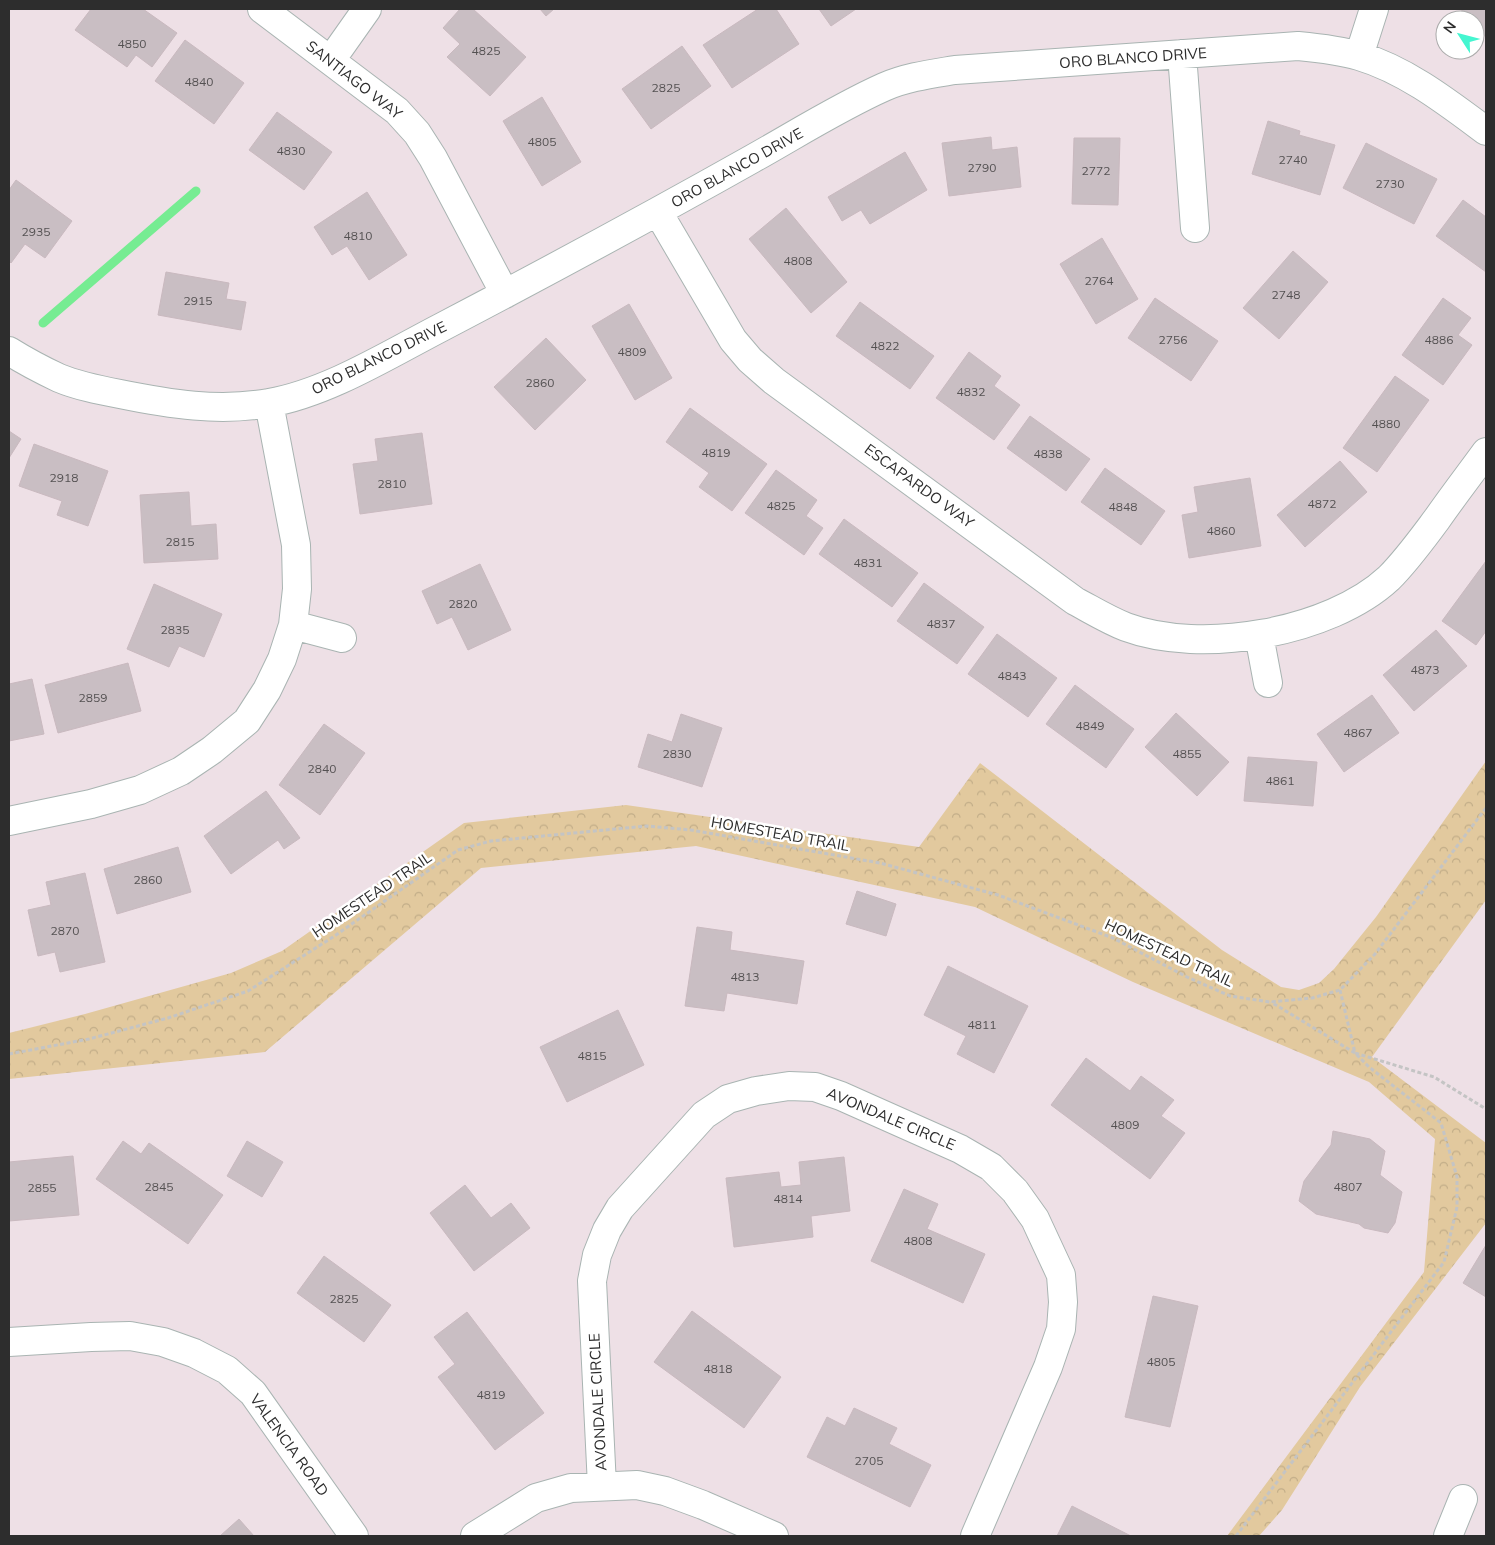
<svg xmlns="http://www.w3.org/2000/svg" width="1495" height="1545" viewBox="0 0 1495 1545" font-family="Mulish,sans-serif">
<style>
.park{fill:url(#park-crowns)}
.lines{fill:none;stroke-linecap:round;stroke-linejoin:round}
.stream{stroke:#76ec92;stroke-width:9}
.building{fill:#c9bec3;stroke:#c9b9bf}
.minor-casing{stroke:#a9b4b2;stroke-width:30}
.path{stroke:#c4c4c4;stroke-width:3;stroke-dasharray:4 2.5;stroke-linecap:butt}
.minor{stroke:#fff;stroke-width:28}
.labels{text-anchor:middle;stroke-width:5;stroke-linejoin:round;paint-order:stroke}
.number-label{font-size:12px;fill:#545152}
.street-label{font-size:15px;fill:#2d2d2d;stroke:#fff}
</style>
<defs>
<pattern id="park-crowns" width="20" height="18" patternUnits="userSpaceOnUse" patternTransform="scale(1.25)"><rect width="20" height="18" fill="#e2c99e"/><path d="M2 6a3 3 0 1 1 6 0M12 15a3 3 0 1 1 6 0" fill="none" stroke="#c2ad88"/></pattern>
</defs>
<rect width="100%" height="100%" fill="#eee0e6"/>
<path class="park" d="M1486,761V900L1372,1057L1486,1143V1223L1360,1387L1282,1510L1259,1536H1227L1424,1272L1435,1139L1369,1082L1133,982L975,907L696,846L481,868L265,1052L9,1079V1033L85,1014L231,973L282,951L464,823L626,805L919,847L980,763L1222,950L1281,987L1299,990L1319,983L1334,969L1376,917Z"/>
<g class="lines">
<path class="stream" d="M43,323L196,191"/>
</g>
<path class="building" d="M91,9H143L177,33L152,67L136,55L127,67L75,30Z
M460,9H473L526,57L490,96L447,57L460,44L443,28Z
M540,9H554L546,16Z
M758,9H776L799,44L732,88L703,45Z
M819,9H856L831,26Z
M1463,9H1486V37L1475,28V20H1463L1458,16Z
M185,40L244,83L214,124L155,81Z
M682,46L711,86L651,129L622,89Z
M542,97L581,162L542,186L503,121Z
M277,112L332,152L304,190L249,150Z
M1268,121L1300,131L1299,135L1335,145L1320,195L1252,174Z
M991,137L992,150L1017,147L1021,187L949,196L942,143Z
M1074,138H1120L1118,205L1072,204Z
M1366,143L1437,179L1414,224L1343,188Z
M905,152L927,190L870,224L861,210L842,221L828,197Z
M16,180L72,221L45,258L25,244L11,263L9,261V190Z
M367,192L407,255L369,280L347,246L332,255L314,227Z
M1463,200L1486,217V272L1436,236Z
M786,208L847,282L811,313L749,239Z
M1102,238L1138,299L1096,324L1060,264Z
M1293,251L1328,282L1279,339L1243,308Z
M166,272L229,283L226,299L246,302L241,330L158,315Z
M1155,298L1218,341L1191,381L1128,338Z
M1443,298L1471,318L1458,335L1472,345L1443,385L1402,355Z
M860,302L934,356L910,389L836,336Z
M629,304L672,378L635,400L592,326Z
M546,338L586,380L535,430L494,387Z
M969,352L1001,376L994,386L1020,405L994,440L936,398Z
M1395,376L1429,400L1377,472L1343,448Z
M690,408L767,464L732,511L699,487L709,473L666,442Z
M1030,416L1090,459L1066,491L1007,448Z
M9,431L21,439L9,458Z
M422,433L432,504L360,514L353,464L378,461L375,439Z
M34,444L108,471L88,526L57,515L62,501L19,486Z
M1340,461L1367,492L1305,547L1277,515Z
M1105,468L1165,511L1141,545L1081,502Z
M776,470L817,500L806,516L823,528L804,555L745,513Z
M1250,478L1261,546L1189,558L1182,515L1198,512L1194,487Z
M189,492L191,526L216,524L218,559L144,563L140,495Z
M844,519L918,573L892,607L819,554Z
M1486,561V631L1476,645L1442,621Z
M480,564L511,630L468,650L452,617L437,624L422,591Z
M924,583L984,627L957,664L897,621Z
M154,584L222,614L204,657L179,646L169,667L127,649Z
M1436,630L1467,666L1414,711L1383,675Z
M997,634L1057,678L1028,717L968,674Z
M128,663L141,711L58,733L45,685Z
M32,679L44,734L9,741V684Z
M1075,685L1134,729L1106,768L1046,724Z
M1372,695L1399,733L1344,772L1317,734Z
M1176,713L1229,762L1197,796L1145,747Z
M681,714L722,728L702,787L638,767L648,734L672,742Z
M324,724L365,753L320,815L279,785Z
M1248,757L1317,762L1313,806L1244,801Z
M266,791L300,838L284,849L278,840L231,874L204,836Z
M178,847L191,892L117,914L104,869Z
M85,873L105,962L60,972L55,952L38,956L28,910L51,905L46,882Z
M857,891L896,904L886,936L846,924Z
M697,927L732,932L730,950L804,961L797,1004L727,993L724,1011L685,1006Z
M948,966L1028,1006L994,1073L957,1054L966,1036L924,1015Z
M618,1010L644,1065L567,1102L540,1047Z
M1086,1058L1130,1091L1141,1076L1174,1100L1161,1116L1185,1133L1150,1179L1051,1105Z
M1333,1131L1370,1139L1385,1151L1380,1175L1402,1192L1395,1223L1388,1233L1364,1228L1359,1224L1316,1214L1299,1201L1304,1181L1331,1145Z
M123,1141L141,1154L149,1143L223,1195L188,1244L96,1179Z
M247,1141L283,1162L262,1197L227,1176Z
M73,1156L79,1215L9,1221V1162Z
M844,1157L850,1211L811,1216L813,1237L734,1247L726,1178L779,1172L781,1187L801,1185L799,1162Z
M465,1185L491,1218L511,1203L530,1228L474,1271L430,1213Z
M904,1189L938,1204L927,1229L985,1254L963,1303L871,1261Z
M1486,1245V1297L1463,1283Z
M324,1256L391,1305L364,1342L297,1293Z
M1153,1296L1198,1306L1170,1427L1125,1417Z
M692,1311L781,1377L744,1428L654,1362Z
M467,1312L544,1413L495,1450L438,1377L455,1364L434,1337Z
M854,1408L897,1428L889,1444L931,1465L910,1507L807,1457L827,1417L845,1426Z
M1072,1506L1131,1536H1057Z
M239,1519L254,1536H220Z"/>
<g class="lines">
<g class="minor-casing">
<path id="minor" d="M262,9L397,111L417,133L433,158L505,294
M1182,54L1195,228
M1359,56L1374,9
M331,60L367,9
M658,212L733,340L750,360L774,381L1075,601C1092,610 1108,620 1126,627C1201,655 1330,633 1389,578C1407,560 1422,539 1437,519C1453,496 1470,474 1486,452
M9,351C25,361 42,370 59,378C78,386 99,390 120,394C169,404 219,412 269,403C327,393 388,355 440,328C545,273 649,217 752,159C795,135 839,107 884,87C907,77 931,74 955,70L1298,46C1319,48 1339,50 1359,56C1406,70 1447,102 1486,131
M293,625L342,638
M1259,635L1268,683
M9,821L91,804L140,790L181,771L212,750L247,721L267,690L282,659L293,625L297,589L296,545L269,403
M9,1342L91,1337L130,1336L163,1342L194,1353L227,1370L253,1393L354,1536
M602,1486L592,1281L597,1255L607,1230L620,1208L704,1115L728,1099L756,1091L789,1086L815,1087L841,1096L960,1149L991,1167L1015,1191L1035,1219L1061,1275L1063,1302L1061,1329L1048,1367L975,1536
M475,1536L536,1498L571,1488L637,1485L665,1491L703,1505L774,1536
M1448,1536L1463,1499"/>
</g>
<path class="path" d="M1340,990L1355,1053L1434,1077L1486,1109
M9,1054L89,1039L168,1018L248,991L333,937L458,850L491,841L647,826L691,830L880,863L998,895L1113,938L1187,977L1230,996L1270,1002L1312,998L1340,990L1375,954L1486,808
M1236,1536L1444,1262L1457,1207V1177L1441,1123L1369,1067L1355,1053L1271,1002"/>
<use href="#minor" class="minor"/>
</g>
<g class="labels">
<g class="number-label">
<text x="132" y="48">4850</text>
<text x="486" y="55">4825</text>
<text x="199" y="86">4840</text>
<text x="666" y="92">2825</text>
<text x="542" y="146">4805</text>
<text x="291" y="155">4830</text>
<text x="1293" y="164">2740</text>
<text x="982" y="172">2790</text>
<text x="1096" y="175">2772</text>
<text x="1390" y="188">2730</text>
<text x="36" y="236">2935</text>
<text x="358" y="240">4810</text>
<text x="798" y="265">4808</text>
<text x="1099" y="285">2764</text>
<text x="1286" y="299">2748</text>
<text x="198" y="305">2915</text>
<text x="1173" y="344">2756</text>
<text x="1439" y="344">4886</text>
<text x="885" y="350">4822</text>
<text x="632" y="356">4809</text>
<text x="540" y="387">2860</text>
<text x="971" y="396">4832</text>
<text x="1386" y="428">4880</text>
<text x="716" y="457">4819</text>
<text x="1048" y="458">4838</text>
<text x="64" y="482">2918</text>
<text x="392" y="488">2810</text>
<text x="1322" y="508">4872</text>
<text x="781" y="510">4825</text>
<text x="1123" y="511">4848</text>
<text x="1221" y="535">4860</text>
<text x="180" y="546">2815</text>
<text x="868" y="567">4831</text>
<text x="463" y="608">2820</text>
<text x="941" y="628">4837</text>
<text x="175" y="634">2835</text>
<text x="1425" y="674">4873</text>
<text x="1012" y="680">4843</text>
<text x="93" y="702">2859</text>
<text x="1090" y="730">4849</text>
<text x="1358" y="737">4867</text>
<text x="677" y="758">2830</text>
<text x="1187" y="758">4855</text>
<text x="322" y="773">2840</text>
<text x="1280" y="785">4861</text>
<text x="148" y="884">2860</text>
<text x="65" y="935">2870</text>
<text x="745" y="981">4813</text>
<text x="982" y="1029">4811</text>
<text x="592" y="1060">4815</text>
<text x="1125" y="1129">4809</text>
<text x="159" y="1191">2845</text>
<text x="1348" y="1191">4807</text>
<text x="42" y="1192">2855</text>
<text x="788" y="1203">4814</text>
<text x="918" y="1245">4808</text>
<text x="344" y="1303">2825</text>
<text x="1161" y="1366">4805</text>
<text x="718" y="1373">4818</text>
<text x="491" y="1399">4819</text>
<text x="869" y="1465">2705</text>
</g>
<g class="street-label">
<text transform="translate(1133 58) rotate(-4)" y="5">ORO BLANCO DRIVE</text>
<text transform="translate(354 80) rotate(38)" y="5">SANTIAGO WAY</text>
<text transform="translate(737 168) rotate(-29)" y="5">ORO BLANCO DRIVE</text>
<text transform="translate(379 358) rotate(-26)" y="5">ORO BLANCO DRIVE</text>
<text transform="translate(919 486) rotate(36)" y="5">ESCAPARDO WAY</text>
<text transform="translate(780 834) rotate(10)" y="5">HOMESTEAD TRAIL</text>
<text transform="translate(372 895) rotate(-34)" y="5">HOMESTEAD TRAIL</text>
<text transform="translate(1169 953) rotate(25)" y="5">HOMESTEAD TRAIL</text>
<text transform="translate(891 1119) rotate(23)" y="5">AVONDALE CIRCLE</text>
<text transform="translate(598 1402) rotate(-93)" y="5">AVONDALE CIRCLE</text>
<text transform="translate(289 1445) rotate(54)" y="5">VALENCIA ROAD</text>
</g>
</g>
<rect width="1495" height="1545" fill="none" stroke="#2d2d2d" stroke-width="20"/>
<g transform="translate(1460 35) rotate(306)"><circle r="24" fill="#ffffff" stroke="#ababab"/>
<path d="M0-4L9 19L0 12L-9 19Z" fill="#44f6d0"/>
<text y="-8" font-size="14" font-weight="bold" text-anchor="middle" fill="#2d2d2d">N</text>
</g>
</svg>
